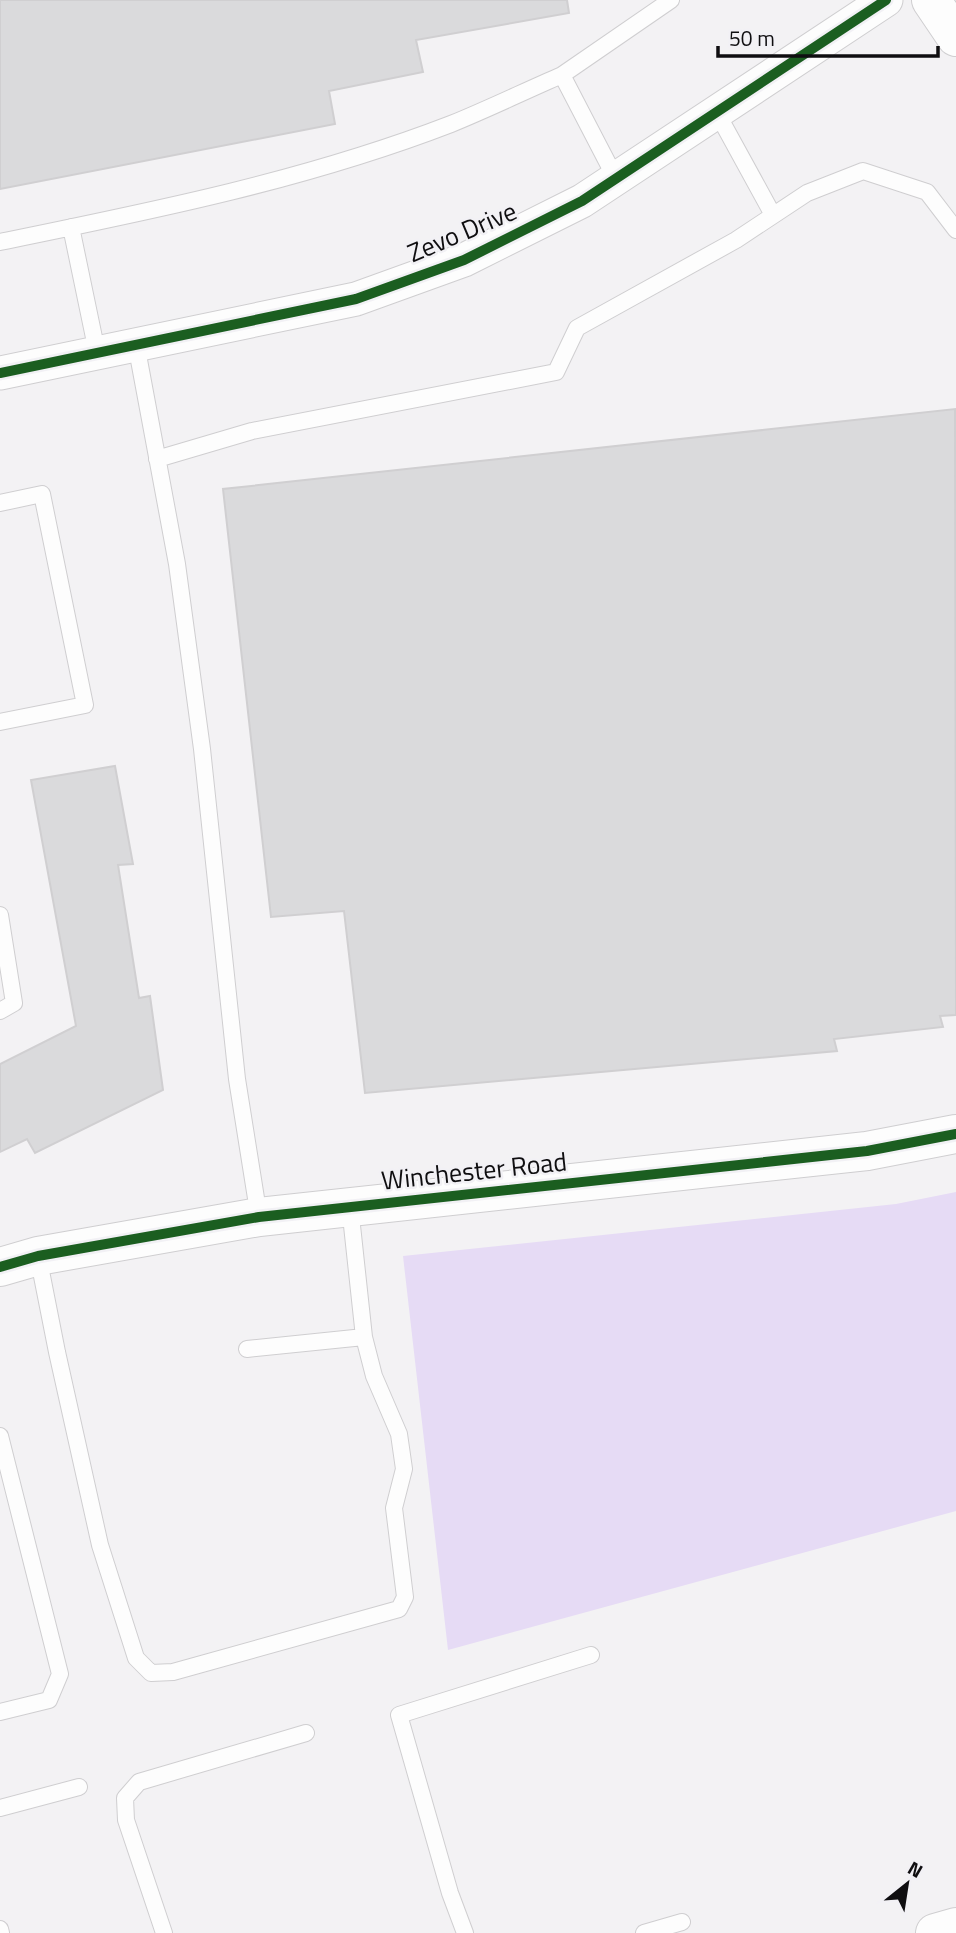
<svg xmlns="http://www.w3.org/2000/svg" width="956" height="1933" viewBox="0 0 956 1933" font-family="'Titillium Web',sans-serif">
<style>
.green{fill:#e6dbf5}
.building{fill:#dadadc;stroke:#d0cfd1;stroke-width:2}
.lines{fill:none;stroke-linecap:round;stroke-linejoin:round}
.lane-casing{stroke:#cfced0;stroke-width:18}
.street-casing{stroke:#cfced0;stroke-width:35}
.secondary-casing{stroke:#cfced0;stroke-width:40}
.lane{stroke:#fdfdfd;stroke-width:16}
.street{stroke:#fdfdfd;stroke-width:33}
.secondary{stroke:#fdfdfd;stroke-width:38}
.cycleway-casing{stroke:#f2f1f5;stroke-width:15}
.cycleway{stroke:#1b5e20;stroke-width:10}
.labels{text-anchor:middle;stroke-width:5;stroke-linejoin:round;paint-order:stroke}
.street-label{font-size:26px;fill:#0f0e10;stroke:#f2f1f5}
</style>
<rect width="100%" height="100%" fill="#f3f2f4"/>
<path class="green" d="M956,1192V1511L448,1650L403,1256L896,1204Z"/>
<path class="building" d="M0,0H567L569,13L416,40L423,72L329,91L335,124L0,189Z
M955,409L956,1015L940,1016L943,1027L834,1039L837,1051L365,1093L344,911L271,917L223,489Z
M115,766L133,864L118,865L139,998L150,996L163,1090L35,1153L27,1139L0,1152V1064L76,1026L31,780Z"/>
<g class="lines">
<g class="lane-casing">
<path id="lane" d="M716,111L773,215
M616,179L562,75L671,0
M71,227L97,352
M0,242C152,211 306,180 451,124C488,109 525,91 562,75
M136,344L177,564L202,749L237,1079L259,1217
M157,459L252,431L556,372L577,328L736,240L807,193L863,171L927,192L956,230
M0,503L42,494L85,705L0,722
M0,915L14,1003L0,1011
M38,1256L57,1352L100,1545L136,1658L151,1673L173,1672L399,1609L405,1597L394,1508L404,1469L399,1434L374,1376L364,1337
M247,1349L364,1337L350,1207
M0,1436L60,1674L49,1700L0,1712
M0,1808L79,1787
M0,1929L1,1933
M164,1933L126,1820L125,1798L139,1782L306,1733
M465,1933L450,1893L399,1715L591,1655
M644,1933L682,1922"/>
</g>
<g class="street-casing">
<path id="street" d="M0,373L356,299L464,260L582,201L886,0"/>
</g>
<g class="secondary-casing">
<path id="secondary" d="M931,0L956,37
M0,1267L38,1256L259,1217L867,1151L956,1134
M935,1933L956,1927"/>
</g>
<use href="#lane" class="lane"/>
<use href="#street" class="street"/>
<use href="#secondary" class="secondary"/>
<g class="cycleway-casing">
<path id="cycleway" d="M0,373L356,299L464,260L582,201L886,0
M0,1267L38,1256L259,1217L867,1151L956,1134"/>
</g>
<use href="#cycleway" class="cycleway"/>
</g>
<g class="labels">
<g class="street-label">
<text transform="translate(462 232) rotate(-23)" y="9">Zevo Drive</text>
<text transform="translate(474 1171) rotate(-6)" y="9">Winchester Road</text>
</g>
</g>
<g transform="translate(907 1884) rotate(30)" stroke="#f2f1f5" stroke-width="5" paint-order="stroke">
<path d="M0-5L12 26L0 18L-12 26Z" fill="#0f0e10"/>
<text y="-10" font-size="19" font-weight="bold" text-anchor="middle" fill="#0f0e10">N</text>
</g>
<path d="M718 46v10h220v-10" fill="none" stroke="#0f0e10" stroke-width="3.5"/>
<text x="729" y="46" font-size="21" fill="#0f0e10" stroke="#f2f1f5" stroke-width="5" paint-order="stroke">50 m</text>
</svg>
